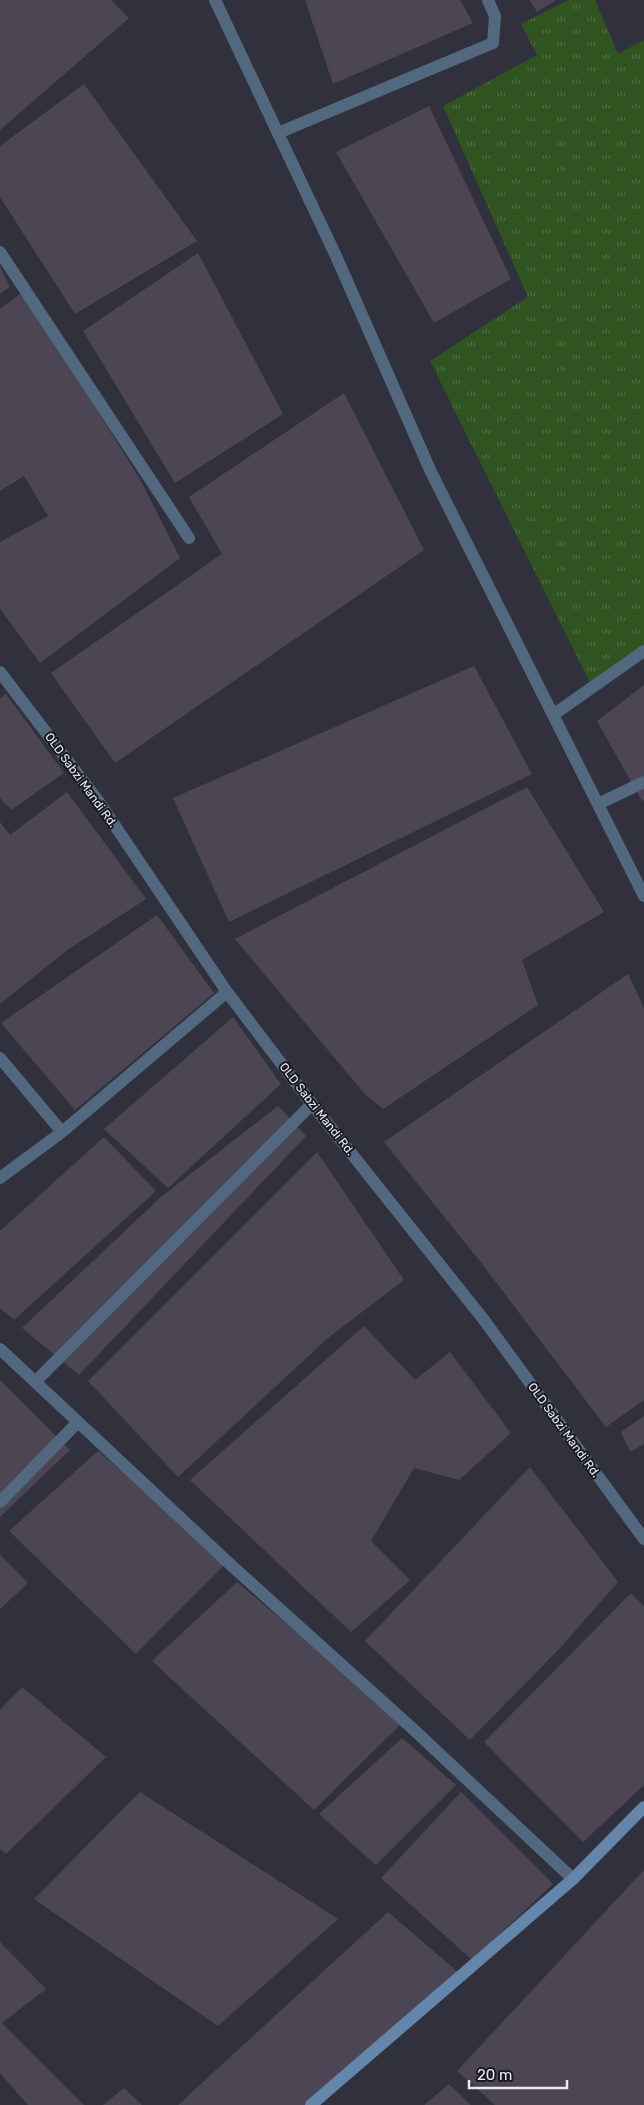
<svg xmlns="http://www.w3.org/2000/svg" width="644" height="2105" viewBox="0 0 644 2105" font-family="Rubik,sans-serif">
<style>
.grass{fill:url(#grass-tufts)}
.building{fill:#4c4654}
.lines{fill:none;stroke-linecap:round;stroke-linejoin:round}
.lane{stroke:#52687f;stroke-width:12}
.street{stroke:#52687f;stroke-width:12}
.secondary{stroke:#6386aa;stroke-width:12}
.labels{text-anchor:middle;stroke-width:4;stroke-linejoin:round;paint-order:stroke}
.street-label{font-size:12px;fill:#eaeaf3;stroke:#19191f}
</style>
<defs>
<pattern id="grass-tufts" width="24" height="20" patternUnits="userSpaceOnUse" patternTransform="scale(1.25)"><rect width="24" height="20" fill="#2f541f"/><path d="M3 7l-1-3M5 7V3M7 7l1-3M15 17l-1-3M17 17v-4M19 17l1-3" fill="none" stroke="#4d6d40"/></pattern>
</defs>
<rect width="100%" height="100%" fill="#31313e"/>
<path class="grass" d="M568,0H595L618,54L644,40V653L592,687L430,361L528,297L443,106L537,55L521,24Z"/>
<path class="building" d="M0,0H111L129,18L0,130Z
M305,0H460L473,23L333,84Z
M530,0H556L537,12Z
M84,84L197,241L75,314L0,197V146Z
M429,106L511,279L434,323L336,152Z
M198,253L283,414L175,483L83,331Z
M0,266L10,287L0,294Z
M24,291L142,483L180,558L40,663L0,609V542L48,516L24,476L0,491V309Z
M344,393L424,550L115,763L51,673L222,554L189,497Z
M474,666L532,774L229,922L173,798Z
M644,685V800L642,801L597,721Z
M6,694L64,773L11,810L0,798V698Z
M527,787L604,912L522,960L538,1005L383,1109L364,1093L235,939Z
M67,792L146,899L66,951L0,1004V822L10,835Z
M157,915L214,993L75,1110L1,1023Z
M628,974L644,1008V1400L606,1427L479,1260L384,1142Z
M233,1017L281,1084L168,1188L104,1129Z
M278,1106L306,1136L79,1375L22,1328L161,1197Z
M104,1137L156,1191L14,1320L0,1308V1231Z
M317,1152L404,1280L328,1338L178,1477L88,1381Z
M364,1326L415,1380L450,1352L511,1433L459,1480L414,1468L371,1541L410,1580L351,1632L190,1480Z
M0,1380L70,1450L0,1517Z
M644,1416V1444L630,1452L621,1432Z
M98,1451L228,1561L136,1654L9,1531Z
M530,1467L618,1582L561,1647L470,1740L365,1641Z
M0,1555L28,1583L0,1609Z
M237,1582L403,1722L314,1810L152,1661Z
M631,1593L644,1606V1785L583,1842L484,1742Z
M22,1687L106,1757L6,1854L0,1849V1710Z
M402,1738L456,1785L376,1865L319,1814Z
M140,1792L338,1919L218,2026L34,1899Z
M461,1792L553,1884L472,1960L381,1878Z
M644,1870V2105H495L457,2071Z
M388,1912L458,1972L313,2105H178Z
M0,1942L46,1989L2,2023L84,2105H28L0,2073Z
M449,2084L471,2105H424Z
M124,2088L142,2105H103Z"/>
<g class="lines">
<path class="lane" d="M278,133L493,43L495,16L488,0"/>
<path class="street" d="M215,0L336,256L431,472L644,896
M0,252L189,538
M0,672L99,802L227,992L312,1104L484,1320L644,1539
M553,715L644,651
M598,804L644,782
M0,1058L62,1132L227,992
M0,1178L62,1132
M0,1349L232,1566L413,1729L573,1879
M35,1382L312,1104
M0,1502L78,1422"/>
<path class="secondary" d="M311,2105L573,1879L644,1807"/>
</g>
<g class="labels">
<g class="street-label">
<text transform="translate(81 780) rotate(54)" y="4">OLD Sabzi Mandi Rd.</text>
<text transform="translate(317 1109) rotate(52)" y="4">OLD Sabzi Mandi Rd.</text>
<text transform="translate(564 1430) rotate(54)" y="4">OLD Sabzi Mandi Rd.</text>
</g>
</g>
<path d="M469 2080v8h98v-8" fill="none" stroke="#eaeaf3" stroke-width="2.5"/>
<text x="477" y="2080" font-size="15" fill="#eaeaf3" stroke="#19191f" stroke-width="4" paint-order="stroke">20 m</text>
</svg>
